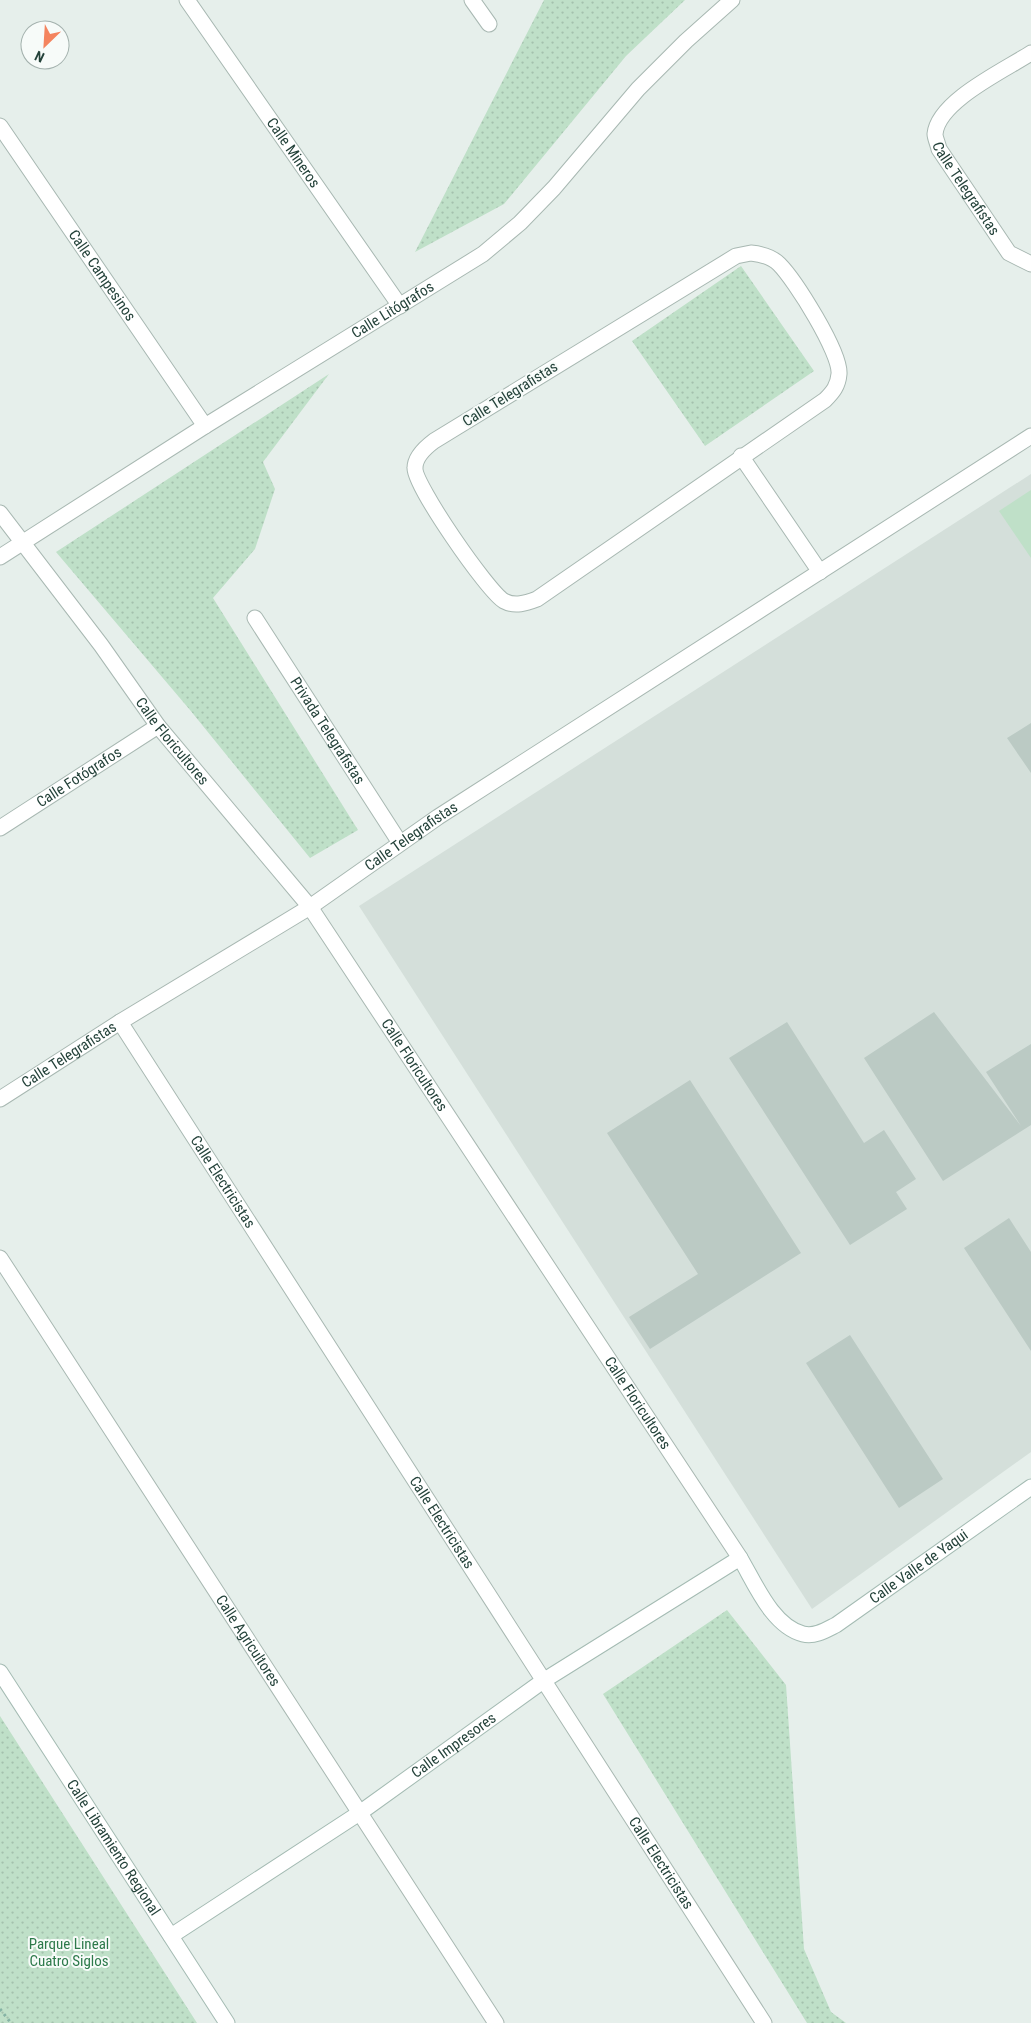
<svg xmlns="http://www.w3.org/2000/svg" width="1031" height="2023" viewBox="0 0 1031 2023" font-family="'Roboto Condensed',sans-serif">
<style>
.built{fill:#d4dfda}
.park{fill:url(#park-dots)}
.pitch{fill:#bfe0c8}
.building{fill:#bbcac4}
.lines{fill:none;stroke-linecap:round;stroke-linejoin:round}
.street-casing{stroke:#a8b8b2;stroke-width:17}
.secondary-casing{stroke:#a4bbb3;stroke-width:17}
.path{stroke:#86b3a5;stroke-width:3;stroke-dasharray:2.5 4;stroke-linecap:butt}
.street{stroke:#fff;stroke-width:15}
.secondary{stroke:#fff;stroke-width:15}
.labels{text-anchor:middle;stroke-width:4;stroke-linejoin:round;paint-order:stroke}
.street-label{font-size:15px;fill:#24423a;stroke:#f7fbf9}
.park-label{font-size:15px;fill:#2d7a4b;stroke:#f7fbf9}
</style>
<defs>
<pattern id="park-dots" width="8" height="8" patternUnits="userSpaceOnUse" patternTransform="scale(1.25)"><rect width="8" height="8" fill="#bfe0c8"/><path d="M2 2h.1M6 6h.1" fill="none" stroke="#a4c1ad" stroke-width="1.8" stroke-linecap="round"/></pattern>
</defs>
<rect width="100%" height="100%" fill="#e6efeb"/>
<path class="built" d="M1031,474V1452L812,1609L359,906Z"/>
<path class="park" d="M544,0H685L626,56L504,204L415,252Z
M741,266L814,371L705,446L632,341Z
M329,374L263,462L275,489L255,549L213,598L358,830L310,858L190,710L56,552Z
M727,1610L786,1685L804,1949L831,2012L846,2023H807L603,1694Z
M0,1716L197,2023H0Z"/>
<path class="pitch" d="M1031,490V558L999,511Z"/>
<path class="building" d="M1031,723V773L1007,738Z
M934,1012L1021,1126L986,1072L1031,1044V1125L943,1181L864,1058Z
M787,1022L864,1143L884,1130L916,1179L896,1192L907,1209L850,1245L729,1058Z
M690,1080L801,1253L650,1349L629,1317L698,1274L607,1133Z
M1009,1218L1031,1252V1351L964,1248Z
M850,1335L943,1479L899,1508L806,1363Z"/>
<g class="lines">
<g class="street-casing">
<g id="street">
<path id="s1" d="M187,0L400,306"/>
<path d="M472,0L489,24"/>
<path id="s2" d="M1031,53C1005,70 938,101 935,134C935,138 938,144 939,149L1009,253L1031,264"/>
<path id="s3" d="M0,126L205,426"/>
<path d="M751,253C761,254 771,256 779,264C795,280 841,353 839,374C838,386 833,392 825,400L537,599C526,603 515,607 504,601C488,592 414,485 415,468C415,457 426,447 434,441L736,256Z"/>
<path d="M741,456L820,572"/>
<path id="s4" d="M0,513L101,645L158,726L310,907L740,1558"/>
<path id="s5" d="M0,557L205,426L483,254L520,223L554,188L638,89L686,41L732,0"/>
<path id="s6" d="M255,618L400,843"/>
<path id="s7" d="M0,828L158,726"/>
<path id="s8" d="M120,1022L764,2023"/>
<path id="s9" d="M0,1099L120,1022L310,907L438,817L1031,436"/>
<path id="s10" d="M0,1258L496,2023"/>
</g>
</g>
<g class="secondary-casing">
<g id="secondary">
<path id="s11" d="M0,1672L227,2023"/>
<path id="s12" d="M171,1936L361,1812L543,1681L740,1558C755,1583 772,1626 803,1634C815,1637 826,1630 836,1625L1031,1487"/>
</g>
</g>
<path class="path" d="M0,2009L11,2023"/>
<use href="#street" class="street"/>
<use href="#secondary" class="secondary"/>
</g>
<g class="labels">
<g class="street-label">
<text dy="5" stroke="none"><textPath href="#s1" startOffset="186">Calle Mineros</textPath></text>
<text dy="5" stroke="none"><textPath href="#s2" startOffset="192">Calle Telegrafistas</textPath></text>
<text dy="5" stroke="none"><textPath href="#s3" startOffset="181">Calle Campesinos</textPath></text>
<text dy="5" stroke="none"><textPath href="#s5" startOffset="464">Calle Litógrafos</textPath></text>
<text transform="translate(510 394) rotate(-32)" y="5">Calle Telegrafistas</text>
<text dy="5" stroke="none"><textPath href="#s6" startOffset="134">Privada Telegrafistas</textPath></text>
<text dy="5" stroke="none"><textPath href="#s4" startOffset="286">Calle Floricultores</textPath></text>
<text dy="5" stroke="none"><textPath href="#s7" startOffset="94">Calle Fotógrafos</textPath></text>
<text dy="5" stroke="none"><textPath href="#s9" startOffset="488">Calle Telegrafistas</textPath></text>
<text dy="5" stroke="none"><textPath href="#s9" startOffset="82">Calle Telegrafistas</textPath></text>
<text dy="5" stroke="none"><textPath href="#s4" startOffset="691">Calle Floricultores</textPath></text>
<text dy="5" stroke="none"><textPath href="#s8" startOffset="190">Calle Electricistas</textPath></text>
<text dy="5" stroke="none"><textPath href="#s4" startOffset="1096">Calle Floricultores</textPath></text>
<text dy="5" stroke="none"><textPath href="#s8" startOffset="595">Calle Electricistas</textPath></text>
<text dy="5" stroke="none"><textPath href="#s12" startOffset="921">Calle Valle de Yaqui</textPath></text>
<text dy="5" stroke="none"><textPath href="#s10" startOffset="456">Calle Agricultores</textPath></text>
<text dy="5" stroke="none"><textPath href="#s12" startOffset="341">Calle Impresores</textPath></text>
<text dy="5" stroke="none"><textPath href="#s11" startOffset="209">Calle Libramiento Regional</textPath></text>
<text dy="5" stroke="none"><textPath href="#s8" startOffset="1000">Calle Electricistas</textPath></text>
</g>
<g class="park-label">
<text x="69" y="1949">Parque Lineal<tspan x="69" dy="17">Cuatro Siglos</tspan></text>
</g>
</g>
<g transform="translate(45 45) rotate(205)"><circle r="24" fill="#f7fbf9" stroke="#a3b1ad"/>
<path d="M0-4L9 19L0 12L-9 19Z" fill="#f4845f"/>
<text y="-8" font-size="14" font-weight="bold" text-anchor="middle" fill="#24423a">N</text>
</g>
</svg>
